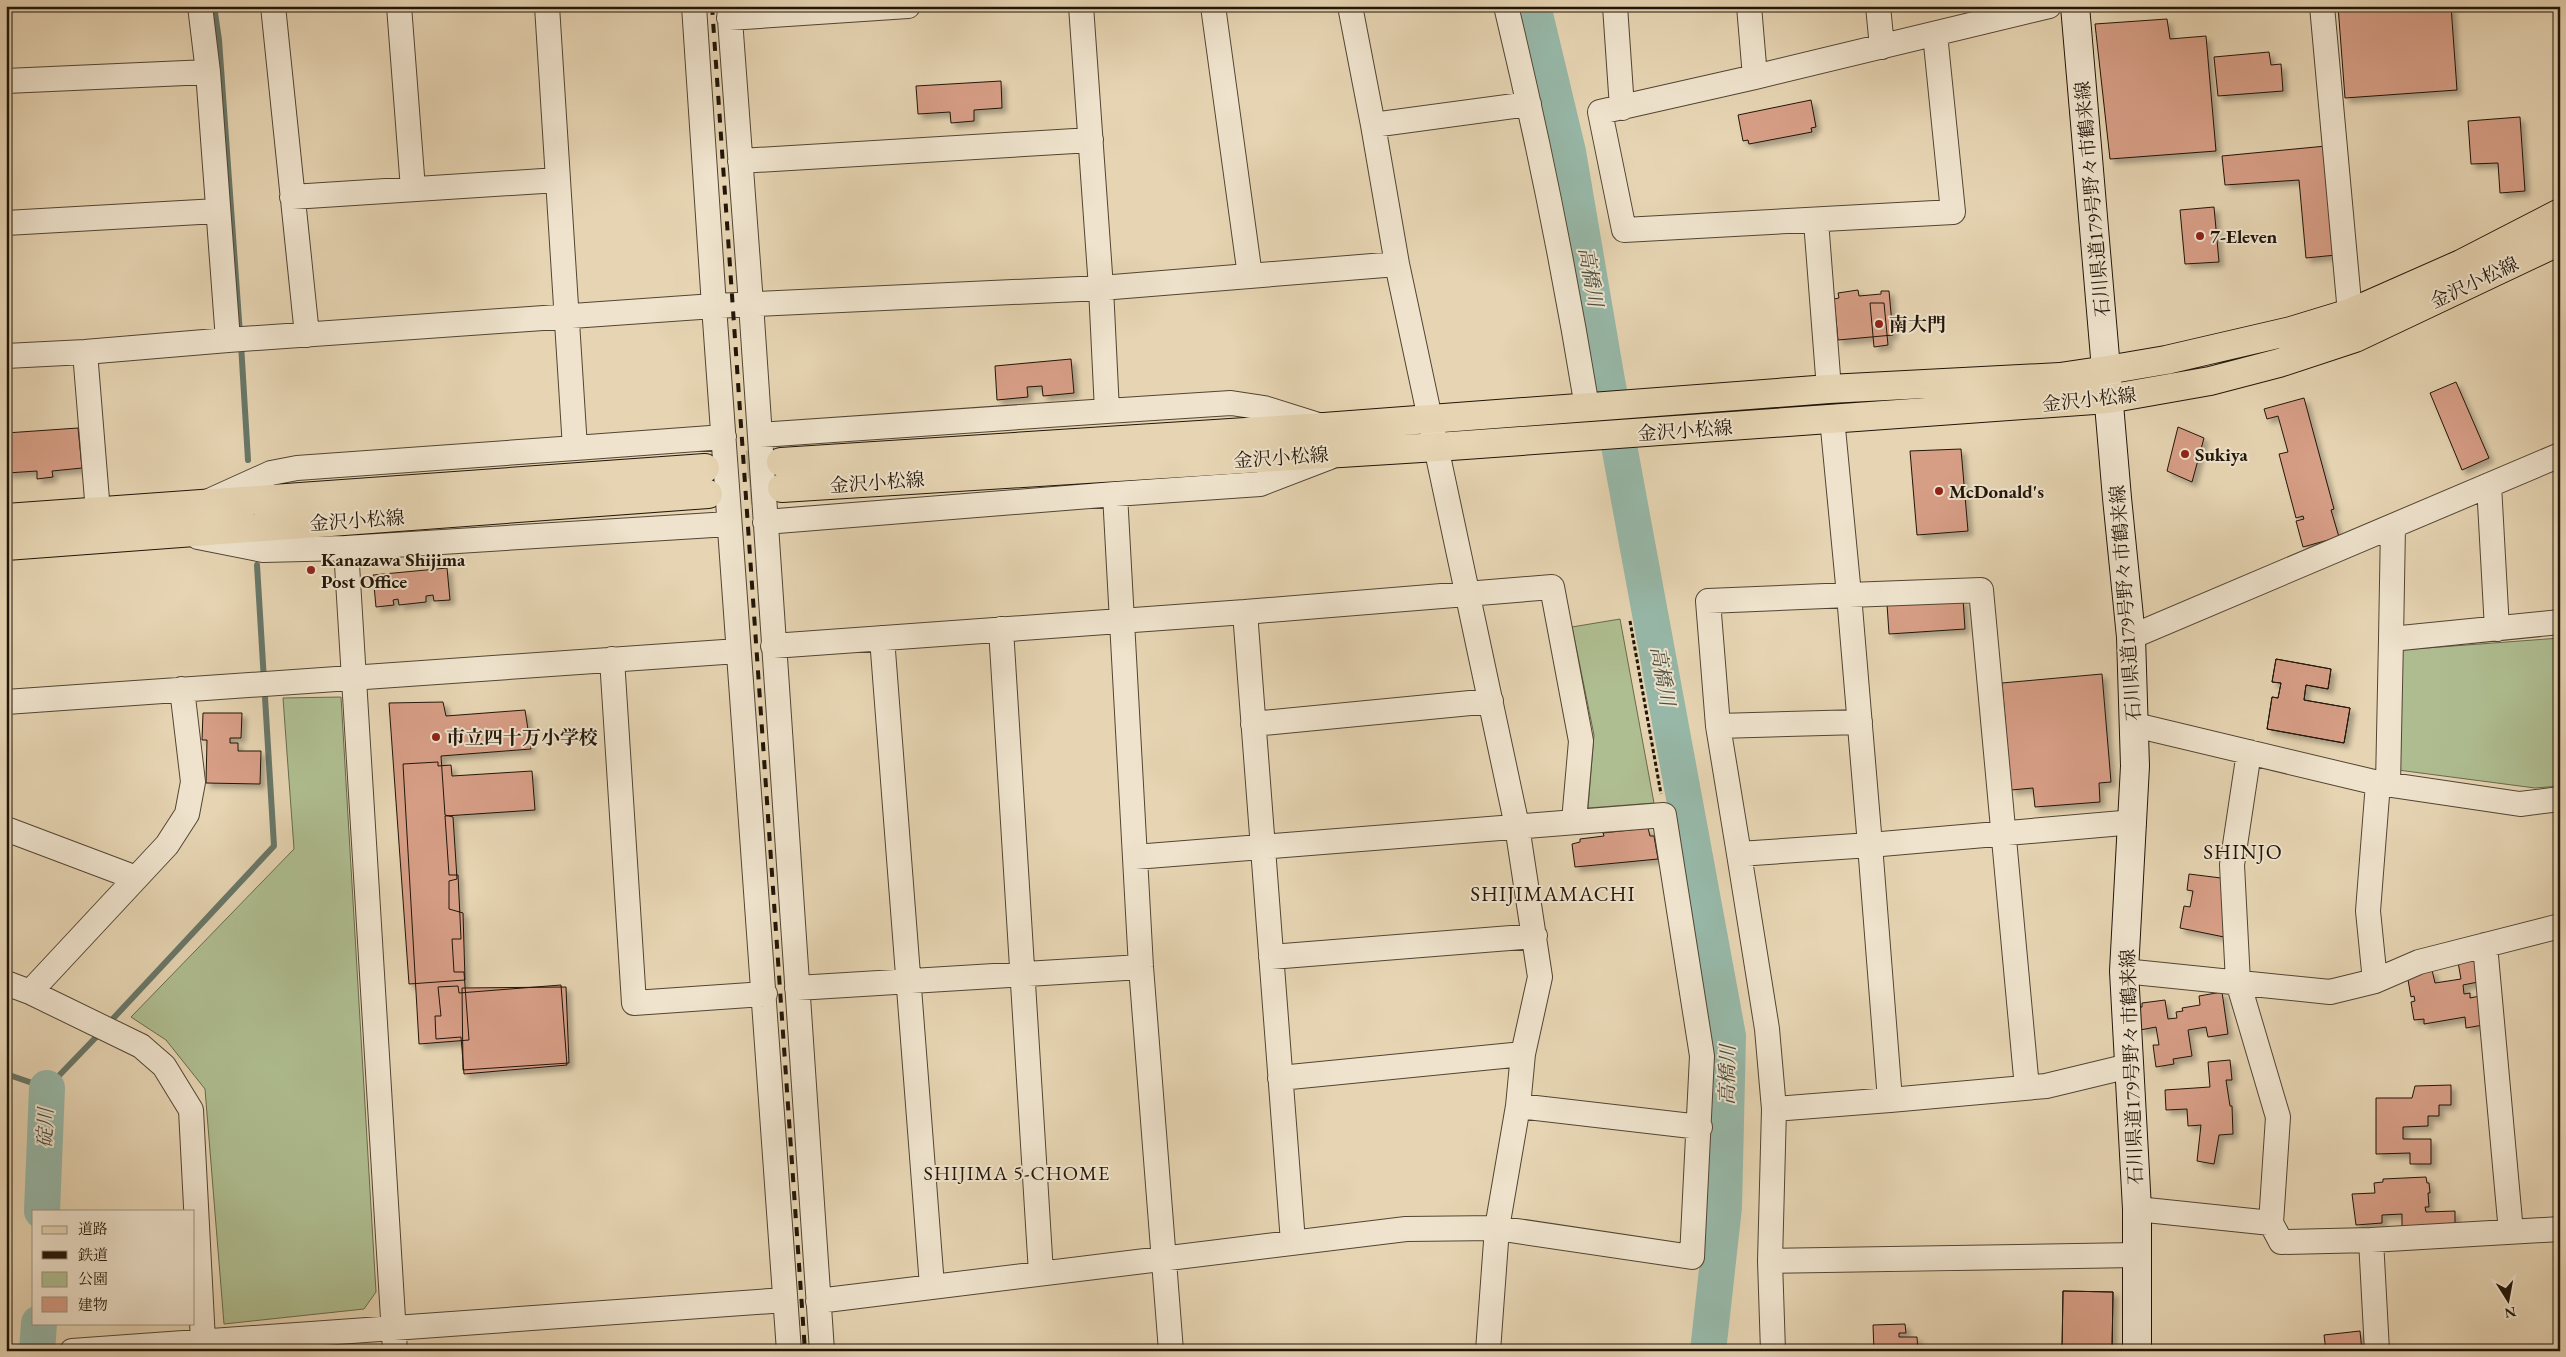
<svg xmlns="http://www.w3.org/2000/svg" width="2566" height="1357" viewBox="0 0 2566 1357" font-family="'EB Garamond','Noto Serif JP',serif">
<style>
.green{fill:#afbe91;stroke:#686a4d}
.lines{fill:none;stroke-linecap:round;stroke-linejoin:round}
.stream{stroke:#687768;stroke-width:6}
.river{stroke:#97b8a8;stroke-width:36}
.building{fill:#d79e86;stroke:#211509;filter:url(#shadow)}
.primary-tunnel{stroke:#bfae90;stroke-width:28;stroke-dasharray:28 14;stroke-linecap:butt}
.street-casing{stroke:#524533;stroke-width:26}
.secondary-casing{stroke:#211509;stroke-width:30}
.primary-casing{stroke:#211509;stroke-width:30}
.path{stroke:#211509;stroke-width:3;stroke-dasharray:4 2.5;stroke-linecap:butt}
.street{stroke:#efe3cd;stroke-width:24}
.secondary{stroke:#efe3cd;stroke-width:28}
.primary{stroke:#e6d4b2;stroke-width:28}
.rail{stroke:#211509;stroke-width:4;stroke-dasharray:9 9;stroke-linecap:butt}
.poi-dot{fill:#8f2418;stroke:#efe3cd;stroke-width:2}
.labels{text-anchor:middle;stroke-width:4;stroke-linejoin:round;paint-order:stroke}
.street-label{font-size:19px;fill:#211509;stroke:#efe3cd}
.poi-label{font-size:19px;font-weight:bold;fill:#211509;stroke:#efe3cd;text-anchor:start}
.water-label{font-size:20px;font-style:italic;fill:#4a4e41;stroke:#efe3cd}
.neighbourhood-label{font-size:20px;letter-spacing:1px;fill:#211509;stroke:#efe3cd}
.quarter-label{font-size:21px;letter-spacing:1px;fill:#211509;stroke:#efe3cd}
</style>
<defs>
<filter id="shadow"><feDropShadow dx="4.5" dy="4.5" stdDeviation="2.5" flood-color="#0004"/></filter>
</defs>
<rect width="100%" height="100%" fill="#e6d4b2"/>
<filter id="stains"><feTurbulence type="fractalNoise" baseFrequency=".004" numOctaves="4"/><feColorMatrix values="0 0 0 0 .2 0 0 0 0 .09 0 0 0 0 .02 0 0 0 .5 -.17"/></filter>
<radialGradient id="worn" r=".72"><stop offset=".6" stop-color="#630" stop-opacity="0"/><stop offset="1" stop-color="#630" stop-opacity=".3"/></radialGradient>
<path class="green" d="M1620,619L1654,803L1588,808L1594,735L1572,627Z
M2560,638V786L2535,788L2398,770L2400,650Z
M341,697L376,1292L364,1309L224,1324L205,1089L166,1040L131,1017L294,849L283,698Z"/>
<g class="lines">
<path class="stream" d="M214,6L219,40L240,334
M241,344L248,460
M108,1024L274,846L257,565
M6,1074L47,1088L101,1032"/>
<path class="river" d="M1533,6L1568,152L1606,375L1728,1036L1724,1207L1708,1351
M42,1211L47,1088
M37,1351L39,1323"/>
</g>
<path class="building" d="M2338,6H2451L2457,90L2345,98Z
M2167,19L2170,39L2206,36L2216,151L2110,159L2095,24Z
M2269,52L2271,65L2281,64L2283,91L2218,96L2214,57Z
M1001,81L1002,108L974,110V121L951,123L950,112L918,114L916,86Z
M1811,100L1816,127L1811,128L1812,132L1749,144L1748,140L1743,141L1738,115Z
M2520,117L2525,191L2500,193L2498,163L2471,164L2468,121Z
M2326,146L2336,255L2306,258L2299,180L2225,185L2222,156Z
M2214,207L2219,262L2185,264L2180,210Z
M1858,290L1859,296L1881,294V291H1889L1893,335L1838,340L1834,299L1839,298L1838,293Z
M1870,303H1884L1888,345L1874,347Z
M1071,359L1074,393L1043,396L1042,386L1027,387L1028,397L997,400L995,366Z
M2456,382L2489,458L2462,470L2430,393Z
M2304,398L2334,509L2331,510L2339,537L2303,547L2296,521L2304,519L2303,516L2296,518L2279,454L2288,452L2278,416L2267,419L2264,409Z
M2178,427L2204,438L2192,482L2167,471Z
M78,428L82,468L52,471L53,477L37,479V471L7,473L6,433Z
M1961,449L1968,531L1917,535L1910,451Z
M447,568L450,600L434,601L433,595L426,596V602L399,605L398,599L393,600L394,605L376,607L373,575Z
M1963,599L1965,629L1889,634L1887,604Z
M2276,659L2331,669L2328,689L2306,685L2304,700L2350,708L2344,743L2267,729L2272,697L2278,698L2281,683L2272,682Z
M2276,659L2331,669L2328,689L2306,685L2304,700L2350,708L2344,743L2267,729L2272,697L2278,698L2281,683L2272,682Z
M2102,674L2111,782L2099,783L2100,802L2035,807L2033,788L2011,790L2002,683Z
M443,702L446,716L525,710L531,749L441,756L445,815L453,817L457,879L449,881V909L463,913L465,980L409,984L389,703Z
M203,713H242L241,738H230V743H238V751H261L260,784L206,783L207,740H202Z
M438,762V766L451,765L452,776L532,771L535,810L445,816L449,875H458L461,939H452L454,972H464L469,1040L419,1044L403,764Z
M1648,828L1650,836H1654L1658,859L1575,867L1572,844L1580,842V839L1604,836L1603,833Z
M2189,874L2229,879V938L2180,928L2184,906L2190,907L2193,891L2187,890Z
M2474,959L2478,982L2463,985L2464,994L2470,993V998L2480,996L2483,1025L2466,1028L2465,1017L2424,1024V1019L2414,1020L2411,1002L2415,1001L2414,996L2411,997L2407,974L2432,970L2435,983L2461,979L2458,962Z
M561,985L567,1065L464,1074L461,1037L436,1039L435,1016H441L438,987L458,986L459,993Z
M566,987L569,1063L463,1070L462,988Z
M2222,992L2228,1034L2208,1037L2206,1027L2188,1030L2192,1056L2173,1059L2174,1064L2156,1067L2153,1045H2159L2156,1027L2140,1030L2137,1008L2142,1007V1003L2165,1000L2168,1019L2177,1018L2176,1012L2183,1011L2182,1008L2200,1005L2199,996Z
M2230,1060L2232,1080H2226L2230,1106H2232L2233,1134L2219,1135L2214,1164L2197,1161L2201,1125L2188,1126L2187,1109L2166,1110L2165,1090L2210,1087L2208,1062Z
M2451,1085V1105H2439V1116H2428V1126L2403,1127V1139H2431V1164H2410V1153L2376,1154V1098H2412L2415,1086Z
M2426,1177L2427,1183H2429L2430,1193H2428L2429,1207H2425L2426,1212L2455,1211V1227L2402,1229V1214L2382,1215V1223L2356,1225L2352,1194L2375,1193L2374,1183L2383,1182V1179Z
M2063,1291L2113,1292L2112,1351H2062Z
M2063,1291L2113,1292L2112,1351H2062Z
M1905,1324L1906,1333H1899V1337H1917L1918,1351H1874L1873,1325Z
M2360,1331L2362,1351H2326L2324,1335Z"/>
<g class="lines">
<path class="primary-tunnel" d="M705,468L781,462
M708,494L782,488"/>
<g class="street-casing">
<path id="street" d="M200,6L208,72L228,340
M273,6L307,335
M399,6L413,189
M547,6L575,448L724,437
M729,6L751,304L822,1351
M1213,6L1250,276
M1350,6L1373,125
M1506,6C1538,139 1565,273 1587,407
M1615,6L1622,108
M1749,6L1755,77
M1878,6L1882,47
M2322,6L2350,313
M729,18L908,6
M1935,34L1953,212L1624,230L1600,112L1755,77L2049,6
M6,81L208,72
M740,161L1091,140
M292,197L558,180
M1816,221L1829,389
M6,223L217,211
M1397,264L1517,826L1540,977L1523,1054L1518,1106L1497,1228L1488,1351
M85,352L98,512
M6,356L85,352L228,340L714,306L694,6
M1832,418L1849,595L1708,601L1718,726L1739,854L1870,845L1890,1100L2046,1086L2129,1066
M1318,425L1264,408L1231,403L1107,411L1101,288L1397,264L1373,125L1529,104
M760,435L1107,411
M2489,485L2497,629
M1115,494L1260,484L1330,457
M209,501L271,473L297,468L575,448
M765,522L1115,494L1141,967L1171,1351
M198,537L263,550L346,548L395,1351
M346,548L729,524
M1245,612L1293,1242
M1001,629L1041,1273
M2131,637L2560,455
M882,638L932,1286
M2391,639L2393,526
M773,646L1245,612L1552,587L1581,741L1574,821
M612,659L634,1003L765,994
M6,702L738,651
M1253,724L1491,701
M2135,725L2378,783L2520,804L2560,799
M1718,726L1860,722
M2249,752L2232,865L2238,982L2278,1117L2271,1223
M2388,784L2391,639L2560,622
M6,829L136,878
M1739,854L1767,1029L1774,1109L1890,1100
M2485,945L2511,1232
M1271,957L1535,936
M2124,971L2330,992L2375,981L2419,962L2560,926
M2375,981L2368,911L2378,783
M6,983L30,992L141,1046L164,1066L191,1110L203,1341
M797,988L1141,967
M30,992L167,845L187,814L193,782L182,689
M1280,1078L1523,1054
M2027,1088L1981,590L1849,595L1870,845L2134,822
M1518,1106L1700,1127
M1774,1109L1770,1261L2136,1255
M2137,1209L2271,1223L2281,1242L2371,1240L2560,1229
M2371,1240L2377,1351
M1770,1261L1773,1351
M818,1301L1406,1229L1497,1228L1692,1257L1702,1056L1664,815L1135,857
M72,1351L785,1300
M789,1351L714,306L1101,288L1081,6"/>
</g>
<g class="secondary-casing">
<path id="secondary" d="M2075,6L2117,498L2131,637L2135,766L2124,971L2137,1209V1351"/>
</g>
<g class="primary-casing">
<path id="primary" d="M781,462L1324,427L1829,389L2060,377L2107,370L2166,360L2291,331L2350,313L2461,264L2560,213
M782,488L1437,447L2108,399L2210,381L2279,363L2355,338L2560,241
M6,518L705,468
M6,546L708,494"/>
</g>
<path class="path" d="M1630,621L1661,794"/>
<use href="#street" class="street"/>
<use href="#secondary" class="secondary"/>
<use href="#primary" class="primary"/>
<path class="rail" d="M712,6L805,1351"/>
</g>
<g class="poi-dot">
<circle cx="2200" cy="236" r="5"/>
<circle cx="1879" cy="324" r="5"/>
<circle cx="2185" cy="454" r="5"/>
<circle cx="1939" cy="491" r="5"/>
<circle cx="311" cy="570" r="5"/>
<circle cx="436" cy="737" r="5"/>
</g>
<g class="labels">
<g class="street-label">
<text transform="translate(2092 199) rotate(-95)" y="7">石川県道179号野々市鶴来線</text>
<text transform="translate(2474 282) rotate(-25)" y="7">金沢小松線</text>
<text transform="translate(2089 399) rotate(-6)" y="7">金沢小松線</text>
<text transform="translate(1685 430) rotate(-4)" y="7">金沢小松線</text>
<text transform="translate(1281 457) rotate(-4)" y="7">金沢小松線</text>
<text transform="translate(877 482) rotate(-4)" y="7">金沢小松線</text>
<text transform="translate(357 520) rotate(-4)" y="7">金沢小松線</text>
<text transform="translate(2125 603) rotate(-94)" y="7">石川県道179号野々市鶴来線</text>
<text transform="translate(2131 1067) rotate(-92)" y="7">石川県道179号野々市鶴来線</text>
</g>
<g class="poi-label">
<text x="2210" y="243">7-Eleven</text>
<text x="1889" y="331">南大門</text>
<text x="2195" y="461">Sukiya</text>
<text x="1949" y="498">McDonald's</text>
<text x="321" y="566">Kanazawa Shijima<tspan x="321" dy="22">Post Office</tspan></text>
<text x="446" y="744">市立四十万小学校</text>
</g>
<g class="water-label">
<text transform="translate(1591 277) rotate(80)" y="7">高橋川</text>
<text transform="translate(1663 676) rotate(80)" y="7">高橋川</text>
<text transform="translate(1727 1075) rotate(-89)" y="7">高橋川</text>
<text transform="translate(45 1128) rotate(-88)" y="7">碇川</text>
</g>
<g class="neighbourhood-label">
<text x="1017" y="1180">SHIJIMA 5-CHOME</text>
</g>
<g class="quarter-label">
<text x="2243" y="859">SHINJO</text>
<text x="1553" y="901">SHIJIMAMACHI</text>
</g>
</g>
<rect width="2566" height="1357" fill="none" stroke="#e6d4b2" stroke-width="25"/>
<rect x="8" y="8" width="2551" height="1342" fill="none" stroke="#211509" stroke-width="2.5"/>
<rect x="12" y="12" width="2541" height="1332" fill="none" stroke="#211509"/>
<rect x="32" y="1210" width="162" height="115" fill="#efe3cd" stroke="#9d917f"/>
<rect x="42" y="1226" width="25" height="8" fill="#e6d4b2" stroke="#9d917f"/>
<text x="78" y="1234" font-size="15" fill="#211509">道路</text>
<rect x="42" y="1251" width="25" height="8" fill="#211509" stroke="#9d917f"/>
<text x="78" y="1260" font-size="15" fill="#211509">鉄道</text>
<rect x="42" y="1272" width="25" height="15" fill="#afbe91" stroke="#9d917f"/>
<text x="78" y="1284" font-size="15" fill="#211509">公園</text>
<rect x="42" y="1297" width="25" height="15" fill="#d79e86" stroke="#9d917f"/>
<text x="78" y="1310" font-size="15" fill="#211509">建物</text>
<g transform="translate(2508 1300) rotate(169)" stroke="#efe3cd" stroke-width="4" paint-order="stroke">
<path d="M0-4L9 19L0 12L-9 19Z" fill="#211509"/>
<text y="-8" font-size="14" font-weight="bold" text-anchor="middle" fill="#211509">N</text>
</g>
<rect width="100%" height="100%" filter="url(#stains)"/>
<rect width="100%" height="100%" fill="url(#worn)"/>
</svg>
